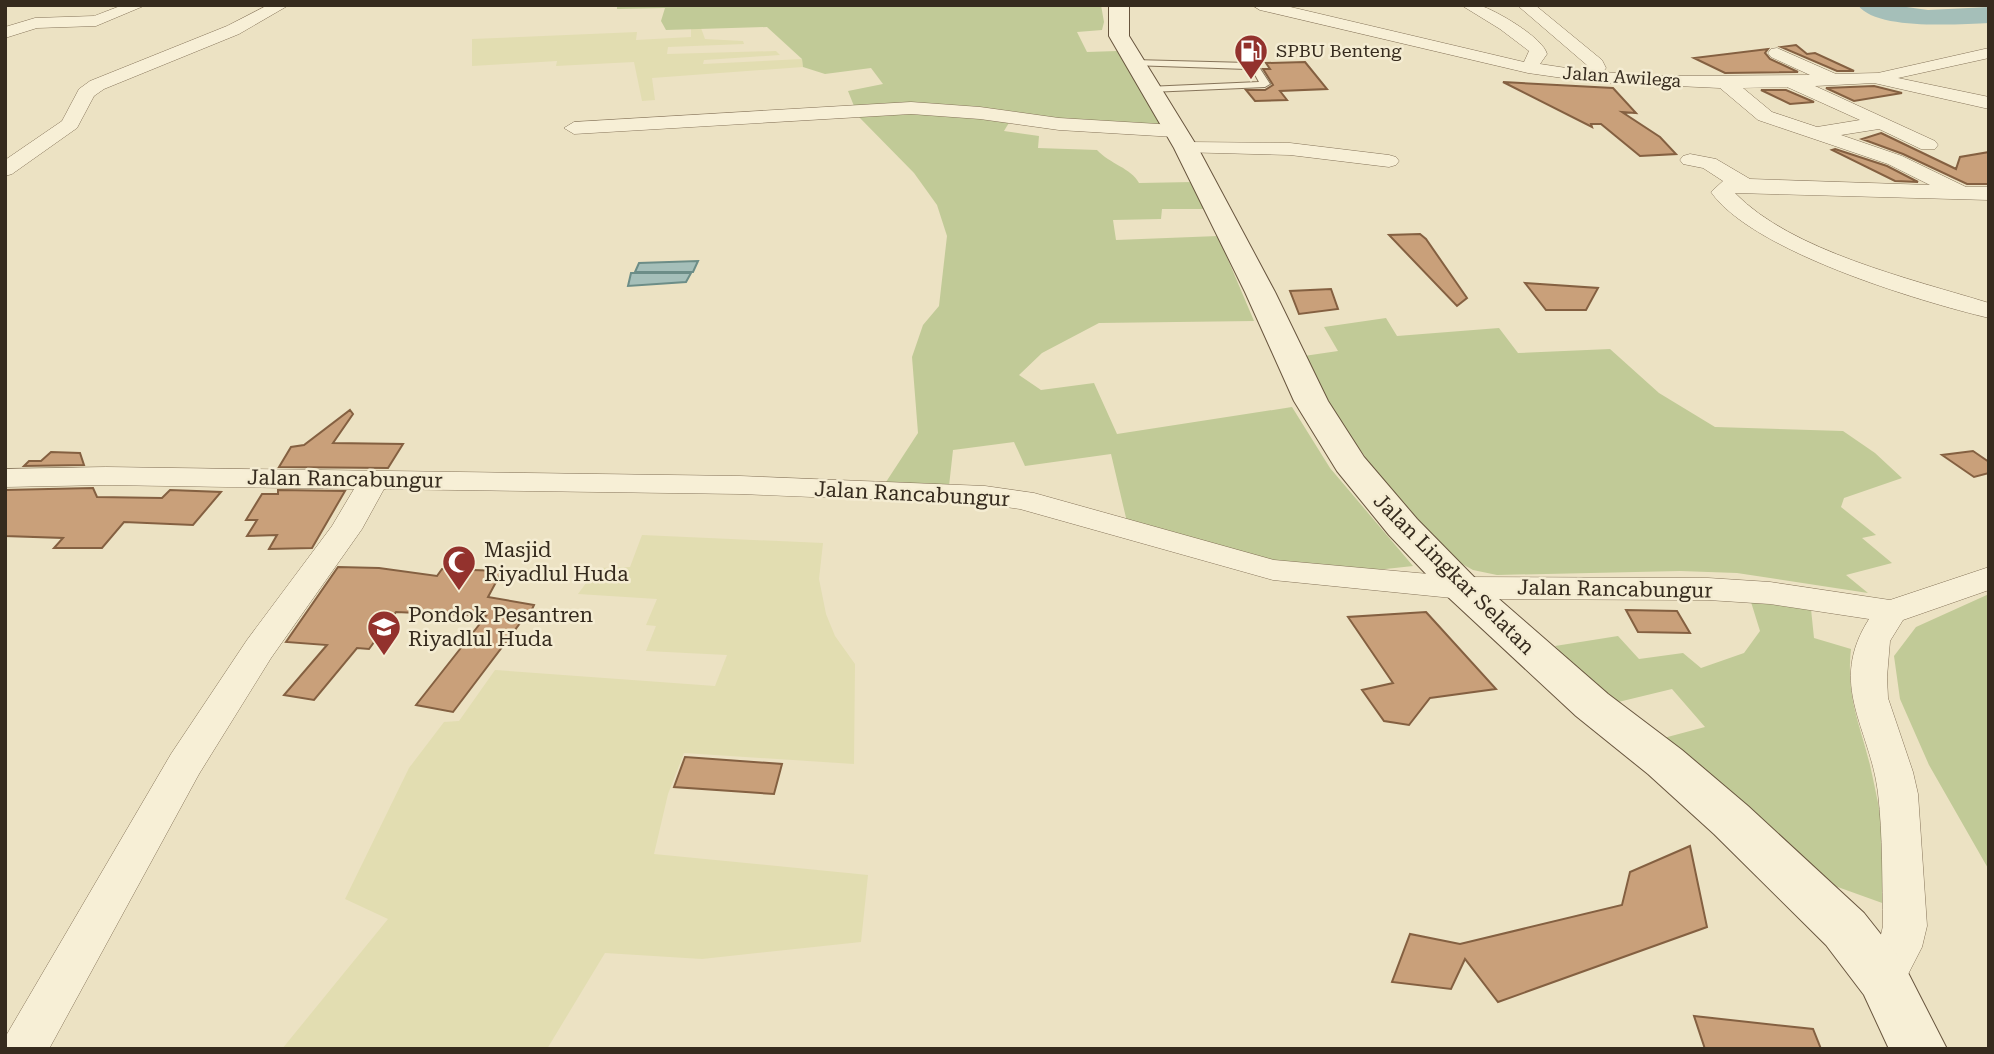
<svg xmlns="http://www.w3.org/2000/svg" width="1994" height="1054" viewBox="0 0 1994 1054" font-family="'Roboto Serif',serif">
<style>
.farmland{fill:#e2ddb1}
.green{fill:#c1ca97}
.water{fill:#a5bfb9;stroke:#6c8d87;stroke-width:2}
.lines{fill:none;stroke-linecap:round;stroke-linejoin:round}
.river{fill:#a5bfb9;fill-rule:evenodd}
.building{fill:#c9a07a;stroke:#846041;stroke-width:2}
.lane-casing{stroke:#86745a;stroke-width:2}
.street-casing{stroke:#86745a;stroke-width:1}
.secondary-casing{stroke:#68553e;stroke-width:2}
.lane{fill:#f7efd6;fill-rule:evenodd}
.street{fill:#f7efd6;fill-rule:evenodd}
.secondary{fill:#f7efd6;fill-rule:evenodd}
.labels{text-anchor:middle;stroke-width:5;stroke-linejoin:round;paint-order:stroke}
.far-poi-label{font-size:18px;fill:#362b1e;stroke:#f4ecd2;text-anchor:start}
.far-street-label{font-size:18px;fill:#362b1e;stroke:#f4ecd2}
.street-label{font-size:21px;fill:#362b1e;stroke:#f4ecd2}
.poi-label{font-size:21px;fill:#362b1e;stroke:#f4ecd2;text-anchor:start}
</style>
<rect width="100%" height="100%" fill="#ece2c3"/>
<path class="farmland" d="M701,28L705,39L743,41L744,44L668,47L667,54L776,51L780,55L704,60L703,64L802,59L803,67L652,78L655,100L642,101L634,62L556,66L557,61L472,66V39L637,32L636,40L691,37V29Z
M642,535L823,543L819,579L826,614L835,636L855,664L854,764L684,753L668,794L654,854L868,875L861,942L702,959L605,953L547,1049H282L388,919L345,899L409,768L444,722L459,721L495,670L715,686L727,655L646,651L656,626L646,625L657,599L578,594L597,568L630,567Z"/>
<path class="green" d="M617,5H1101L1104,22L1102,30L1077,32L1087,52L1117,51L1164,128L1013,116L1004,131L1039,136L1038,148L1097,150C1110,164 1131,168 1139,183L1193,182L1204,209H1162L1161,219L1113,220L1116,240L1218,236L1254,321L1099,323L1042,353L1019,375L1041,390L1094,383L1117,434L1292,407L1330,468L1413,566L1358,572L1266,564L1127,522L1111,454L1025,466L1014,442L953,450L949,486L886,482L918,433L912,357L923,325L939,306L947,236L937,205L914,173L858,116L848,91L883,84L871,68L825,74L803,67L802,59L767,27L666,30L661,21L665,8L617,9Z
M1386,318L1397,336L1499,328L1518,353L1610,349L1659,393L1715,427L1843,431L1875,453L1902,478L1844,498L1841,507L1876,535L1862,538L1892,563L1846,575L1868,593L1737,573L1680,571L1497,575L1473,570L1453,559L1389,490L1324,399L1304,356L1338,351L1324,327Z
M1989,594V870L1929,765L1900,699L1894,656L1916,627Z
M1751,602L1811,609L1814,638L1851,649C1846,697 1859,721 1870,765C1879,806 1892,864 1885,904L1821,881L1660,739L1705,727L1672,689L1610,704L1555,646L1618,636L1639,659L1683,653L1701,668L1744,653L1760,631Z"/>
<path class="water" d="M698,261L693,272H635L639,263Z
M631,273H691L686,282L628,286Z"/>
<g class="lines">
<path class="river" d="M1858,5H1892L1928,10L1989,7V23C1960,24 1876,31 1858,5Z"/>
</g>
<path class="building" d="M1796,45L1807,54L1815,53L1854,71H1837L1781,47Z
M1768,49L1765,53L1770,59L1798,72L1725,73L1694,58Z
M1305,62L1327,89L1280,91L1287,100L1255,101L1246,90H1265L1273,85L1263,69H1270L1266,63Z
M1503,82L1613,88L1636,113L1622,112L1660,137L1676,154L1640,156L1601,124H1591L1592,127Z
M1874,86L1902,93L1854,101L1826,88Z
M1761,90H1786L1814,102L1790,104Z
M1881,133L1956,169L1960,157L1989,152V184H1967L1903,154L1862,139Z
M1835,149L1887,166L1918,182L1895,181L1832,150Z
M1420,234L1426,239L1467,298L1457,306L1389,235Z
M1525,283L1598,288L1586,310H1546Z
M1331,289L1338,309L1299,314L1290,291Z
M350,410L353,414L333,443L403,444L388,468L279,467L291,447L304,445Z
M1973,451L1989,462V473L1974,477L1942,455Z
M51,452L80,453L84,465L24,466L29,461H41Z
M93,488L97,497L162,498L170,490L221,492L193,525L124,522L102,548H54L63,538L5,536V490Z
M278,490L345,491L312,548L269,549L277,535L247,536L257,520H246L262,494H278Z
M338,567L379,568L437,576L442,569L502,571L488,597L534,605L528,618H524L453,712L416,705L486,616L396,612L369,649L357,648L314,700L284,695L327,645L286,642Z
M1626,610L1677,611L1690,633L1638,632Z
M1426,612L1496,689L1430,698L1409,725L1384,721L1362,690L1393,683L1348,617Z
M685,757L782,764L774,794L674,787Z
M1690,846L1707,927L1498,1002L1465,959L1451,989L1392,982L1410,934L1460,944L1622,905L1630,872Z
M1694,1016L1813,1029L1821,1049H1705Z"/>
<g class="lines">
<g class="lane-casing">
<path id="lane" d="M1134,60L1248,63L1259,67L1270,84L1265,87L1150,92L1145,89L1147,87L1259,82L1253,71L1247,69L1131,65V61Z"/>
</g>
<g class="street-casing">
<path id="street" d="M123,5H146L96,26L37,28L5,38V27L35,18L94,16Z
M268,5H289L239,34L104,89L94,96L77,128L12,174L5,176V160L62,121L79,89L90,81L227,26Z
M1252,5H1282L1524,62L1529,51L1500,29L1461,5C1468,5 1477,4 1484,7C1500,13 1543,38 1547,54L1540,64L1586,71L1588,66L1517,5H1535L1602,60L1606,68L1603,72L1660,76L1810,75L1771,57L1768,53L1771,49L1777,48L1836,74L1878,73L1989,48V58L1898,78L1989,97V109L1874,83L1815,86L1935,141L1938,145L1935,149H1921L1879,129L1841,135L1902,156L1966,187H1989V200L1735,193C1791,251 1911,279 1989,303V318C1918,301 1752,251 1711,192L1723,181L1703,168L1683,164L1680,160L1683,156L1690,154L1716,159L1750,179L1930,185L1888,164L1758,120L1720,88L1591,82L1528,73L1260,10ZM1787,87L1860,120L1817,127L1772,112L1743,88Z
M911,102L980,107L1059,118L1175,125L1182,127L1185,131L1182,135L1175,137L1059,130L980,119L911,114L574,134L564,128L574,122Z
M1186,142L1290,143L1389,155L1396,157L1399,161L1396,165L1389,167L1290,155L1179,152L1176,148L1179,144Z
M106,467L740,476L985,486L1034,493L1274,560L1462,577L1708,578L1770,582L1890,600L1989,567V590L1903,620L1890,641L1887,677L1888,698L1913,772L1918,794L1927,926L1922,947L1899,992L1883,998L1867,992L1861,978L1879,943L1883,926C1882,882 1883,836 1878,793C1870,727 1827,685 1869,619L1770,604L1708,600L1462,599L1273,580L1020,509L985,504L740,494L384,489L362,529L271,658L199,774L49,1049H5L7,1034L171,754L247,640L332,526L354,489L106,485L5,487V469Z"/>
</g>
<g class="secondary-casing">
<path id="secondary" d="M1109,5H1129V36L1198,148L1275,292L1328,401L1364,457L1417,519L1476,579L1608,694L1682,750L1748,806L1864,913L1902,961L1947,1049H1889L1864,995L1826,945L1714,834L1648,774L1576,716L1448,597L1389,535L1337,471L1294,401L1245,292L1174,148L1109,36Z"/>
</g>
<use href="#lane" class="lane"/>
<use href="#street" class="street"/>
<use href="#secondary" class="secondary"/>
</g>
<defs>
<g id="fuel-pin" transform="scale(1.75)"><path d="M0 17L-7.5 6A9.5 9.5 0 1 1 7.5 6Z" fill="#93322d" stroke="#f4ecd2"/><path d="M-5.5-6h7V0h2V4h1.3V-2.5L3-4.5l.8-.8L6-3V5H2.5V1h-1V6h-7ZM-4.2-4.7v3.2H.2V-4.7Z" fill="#fff"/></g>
<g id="mosque-pin" transform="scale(1.75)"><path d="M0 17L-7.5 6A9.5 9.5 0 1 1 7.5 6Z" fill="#93322d" stroke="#f4ecd2"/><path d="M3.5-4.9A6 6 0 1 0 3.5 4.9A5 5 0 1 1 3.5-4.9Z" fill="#fff"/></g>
<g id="school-pin" transform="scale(1.75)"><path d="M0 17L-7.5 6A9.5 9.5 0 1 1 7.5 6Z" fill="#93322d" stroke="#f4ecd2"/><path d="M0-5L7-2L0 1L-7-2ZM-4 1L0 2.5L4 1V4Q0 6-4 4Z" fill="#fff"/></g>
</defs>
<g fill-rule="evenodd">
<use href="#fuel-pin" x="1251" y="51"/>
<use href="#mosque-pin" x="459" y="562"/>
<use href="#school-pin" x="384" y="627"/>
</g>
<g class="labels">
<g class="far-poi-label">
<text x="1276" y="57">SPBU Benteng</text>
</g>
<g class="far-street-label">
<text transform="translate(1622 77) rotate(4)" y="6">Jalan Awilega</text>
</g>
<g class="street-label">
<text transform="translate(345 479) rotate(1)" y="7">Jalan Rancabungur</text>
<text transform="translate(912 494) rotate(3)" y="7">Jalan Rancabungur</text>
<text transform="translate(1454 574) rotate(45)" y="7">Jalan Lingkar Selatan</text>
<text transform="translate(1615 589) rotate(1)" y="7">Jalan Rancabungur</text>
</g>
<g class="poi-label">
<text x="484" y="557">Masjid<tspan x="484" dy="24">Riyadlul Huda</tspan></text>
<text x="408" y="622">Pondok Pesantren<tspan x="408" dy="24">Riyadlul Huda</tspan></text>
</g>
</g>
<rect width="1994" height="1054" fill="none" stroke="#362b1e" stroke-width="14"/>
</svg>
